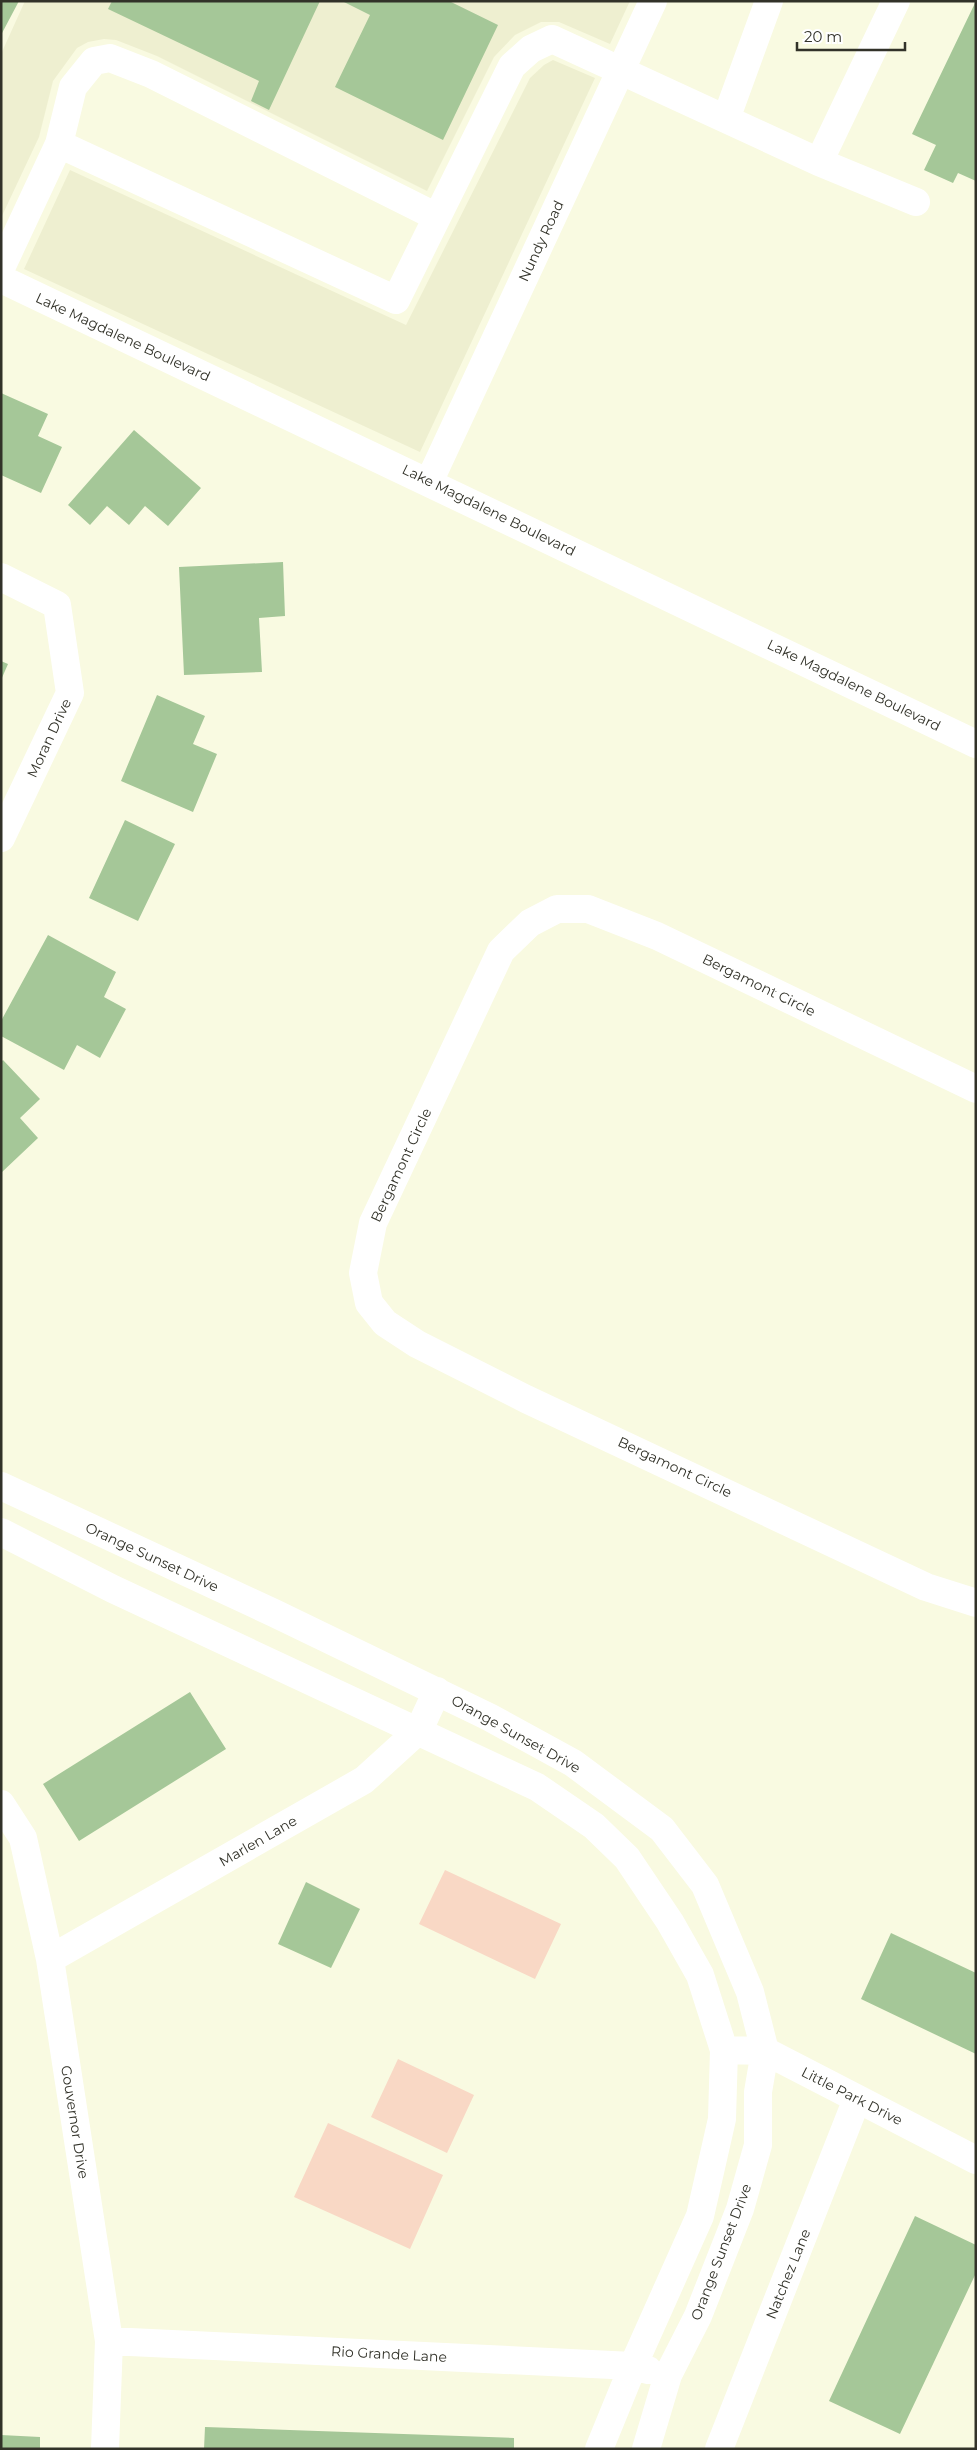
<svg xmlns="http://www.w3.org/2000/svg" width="977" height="2450" viewBox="0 0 977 2450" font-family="Montserrat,sans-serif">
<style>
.built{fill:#eeefd0}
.green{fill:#f9d8c5}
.building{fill:#a5c798}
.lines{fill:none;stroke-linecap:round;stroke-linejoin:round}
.minor{stroke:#fff;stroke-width:28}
.labels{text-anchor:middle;stroke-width:4;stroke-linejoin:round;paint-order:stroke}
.street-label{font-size:14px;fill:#323229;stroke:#fff}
</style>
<rect width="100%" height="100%" fill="#f9fae1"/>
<path class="built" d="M25,1H630L610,44L559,22H541L515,35L494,57L427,191L157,56L116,40L104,39L88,42L77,48L53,81L39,137L1,218V54Z
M553,60L595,78L420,452L24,269L70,170L406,325L530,78L544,65Z"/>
<path class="green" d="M445,1870L561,1924L535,1979L419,1924Z
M398,2059L474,2095L447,2153L371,2117Z
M328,2123L443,2175L410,2249L294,2197Z"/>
<path class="building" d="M1,1H19L1,35Z
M112,1H320L269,110L251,101L259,81L108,9Z
M342,1H449L498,25L443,140L335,87L370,15Z
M976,1V181L958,173L953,183L924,170L936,145L912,134Z
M1,393L48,414L38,436L62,447L41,493L1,475Z
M134,430L201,488L168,526L145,506L129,525L107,506L90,525L68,505Z
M283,562L285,616L259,618L262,672L184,675L179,567Z
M1,661L8,664L1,680Z
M157,695L205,716L193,744L217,754L193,812L121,781Z
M125,820L175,844L138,921L89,898Z
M48,935L116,972L104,997L126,1009L100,1058L77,1045L64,1070L1,1036V1021Z
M3,1060L40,1099L20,1118L38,1138L1,1173V1062Z
M190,1692L226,1749L79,1841L43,1784Z
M306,1882L360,1909L331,1968L278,1944Z
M891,1933L976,1973V2054L861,1999Z
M915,2216L976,2245V2273L900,2434L829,2401Z
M205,2427L514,2438V2449H204Z
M1,2435L40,2437V2449H1Z"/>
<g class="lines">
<path class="minor" d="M726,119L769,1
M59,144L396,300L512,66L531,49L552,39L819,162L916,202
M819,162L896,1
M1,268L59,144L73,87L94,61L110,58L151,74L437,217
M1,279L976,744
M429,482L653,1
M1,577L57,605L70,693L1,838
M976,1089L657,936L588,909H557L530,923L501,951L373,1223L363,1273L369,1303L385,1323L417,1344L526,1399L926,1587L976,1603
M1,1486L274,1613L489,1717L573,1763L662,1829L705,1885L750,1992L765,2051L758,2092V2145L740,2209L698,2316L668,2375L646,2449
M1,1532L113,1589L537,1787L594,1826L627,1858L670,1922L700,1975L724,2050L722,2119L700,2216L633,2366L599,2449
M1,1804L23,1838L50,1959L109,2341L105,2449
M50,1959L364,1780L419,1730L437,1691
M724,2050L765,2051L976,2160
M109,2341L633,2366L648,2370
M719,2449L857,2099"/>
</g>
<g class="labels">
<g class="street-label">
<text transform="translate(541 241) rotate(-65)" y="5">Nundy Road</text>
<text transform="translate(123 337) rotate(25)" y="5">Lake Magdalene Boulevard</text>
<text transform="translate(489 510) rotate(26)" y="5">Lake Magdalene Boulevard</text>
<text transform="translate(854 685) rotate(26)" y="5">Lake Magdalene Boulevard</text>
<text transform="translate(49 738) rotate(-65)" y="5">Moran Drive</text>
<text transform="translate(759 985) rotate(26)" y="5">Bergamont Circle</text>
<text transform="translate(401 1165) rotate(-65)" y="5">Bergamont Circle</text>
<text transform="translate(675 1467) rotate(25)" y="5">Bergamont Circle</text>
<text transform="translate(152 1557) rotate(25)" y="5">Orange Sunset Drive</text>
<text transform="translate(516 1734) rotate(29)" y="5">Orange Sunset Drive</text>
<text transform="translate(258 1841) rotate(-30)" y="5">Marlen Lane</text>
<text transform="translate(852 2096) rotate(27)" y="5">Little Park Drive</text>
<text transform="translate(75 2122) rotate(81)" y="5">Gouvernor Drive</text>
<text transform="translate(721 2252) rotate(-69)" y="5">Orange Sunset Drive</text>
<text transform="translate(788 2274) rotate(-68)" y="5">Natchez Lane</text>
<text transform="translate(389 2354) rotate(3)" y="5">Rio Grande Lane</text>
</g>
</g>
<rect width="977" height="2450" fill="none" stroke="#323229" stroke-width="5"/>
<path d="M797 42v8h108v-8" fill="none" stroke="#323229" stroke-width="2.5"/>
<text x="804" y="42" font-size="15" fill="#323229" stroke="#ffffff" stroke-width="4" paint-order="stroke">20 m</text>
</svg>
